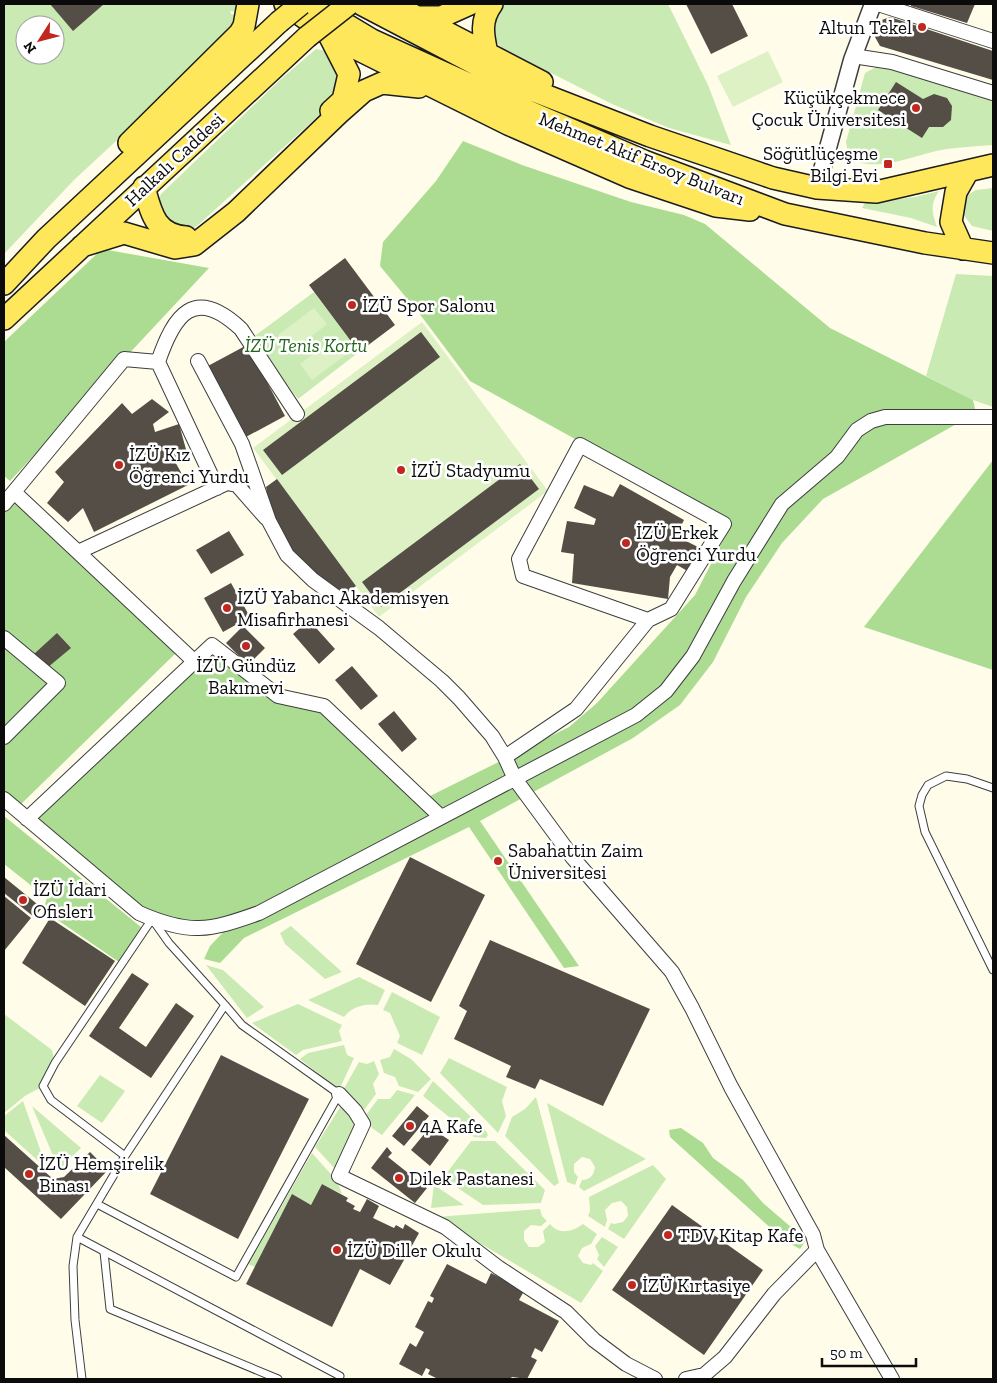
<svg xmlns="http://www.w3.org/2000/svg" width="997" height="1383" viewBox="0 0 997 1383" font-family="'Zilla Slab',serif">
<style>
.green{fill:#caeab3;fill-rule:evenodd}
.forest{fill:#abdc91}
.pitch{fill:#ddf1c5}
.building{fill:#544e47}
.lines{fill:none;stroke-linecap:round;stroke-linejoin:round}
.service-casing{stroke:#3e3e3e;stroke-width:9}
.minor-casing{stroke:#3e3e3e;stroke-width:16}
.tertiary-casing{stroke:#3e3e3e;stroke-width:19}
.primary-casing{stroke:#1c1c1c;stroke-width:24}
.service{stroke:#fff;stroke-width:7}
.minor{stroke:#fff;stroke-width:14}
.tertiary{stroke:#fff;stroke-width:16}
.primary{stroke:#fee75b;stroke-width:21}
.primary-bridge-casing{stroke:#1c1c1c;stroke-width:24;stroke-linecap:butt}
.primary-bridge{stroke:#fee75b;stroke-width:21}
.poi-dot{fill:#c0281f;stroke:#fff;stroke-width:2}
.labels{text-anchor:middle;stroke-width:5;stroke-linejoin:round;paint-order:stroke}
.poi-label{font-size:19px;fill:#0b0b0b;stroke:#fff;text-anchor:start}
.street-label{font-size:19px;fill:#0b0b0b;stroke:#fff}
.park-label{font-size:19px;font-style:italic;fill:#22651a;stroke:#fff}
</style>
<rect width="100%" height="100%" fill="#fffdea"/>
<path class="green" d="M4,4H238V12L230,11L231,14L237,15L224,41L74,180L4,254ZM25,25H55V55H25Z
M502,4H668L708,85L731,145L669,128L612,104L502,48L494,40L492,16Z
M316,49L327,51L340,67L337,99L197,226L188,231L172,229L158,201L161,194L281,79Z
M876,67L888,68L993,101V145C978,146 962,147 947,149C917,153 878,175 849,158L846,142L865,73Z
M993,188V231L972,226L963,214L966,196L976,190Z
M939,191C930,204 932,213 937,227L911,218L862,208L865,203L915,197Z
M956,274L993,276V407L973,400L926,376Z
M314,292L359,352L298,399L252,338Z
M291,926L342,972L325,979L285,944L280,933Z
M206,965L223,970L264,1007L247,1018Z
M359,977L385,990L378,1005C366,1003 352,1006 344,1017L308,1000Z
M392,992L440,1017L422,1055L397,1043L400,1036L390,1013L383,1010Z
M298,1004L342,1025L339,1031L342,1041L303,1050L296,1055L252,1023Z
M4,1014L52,1050L55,1063L43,1086L25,1096L4,1113Z
M344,1045L347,1055L354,1058L339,1090L300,1059L308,1053Z
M394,1049L411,1059L431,1079L418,1092L399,1086L395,1077L384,1073L380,1060L390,1057Z
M449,1058L507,1087L502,1101L506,1116L498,1133L440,1073Z
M374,1061L379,1074L373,1084L376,1094L364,1110L342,1092L359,1062L367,1064Z
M100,1075L125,1091L102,1123L77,1106Z
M433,1081L486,1131L488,1135L486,1138L474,1137L423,1096Z
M397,1090L415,1095L382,1135L372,1128L366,1115L378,1099H390Z
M536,1097L559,1183L554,1186L505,1136L512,1117L525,1109Z
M23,1101L47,1169L4,1130V1116Z
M547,1103L646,1159L584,1191L579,1187L582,1180C590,1180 594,1175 595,1167L590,1159L582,1157L574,1164V1172L578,1177L575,1185L567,1182Z
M32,1106L81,1148L59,1170Z
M341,1106L359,1122L337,1171L315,1147Z
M471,1141H495L545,1190L541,1203L483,1205L443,1178Z
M312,1153L337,1181L342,1194L322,1184L311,1205L292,1195L255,1267L248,1264Z
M653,1165L666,1179L624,1239L608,1229L611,1223L614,1224L623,1222L628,1216L627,1207L621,1201L612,1203L605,1210L607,1220L605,1227L588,1216L590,1211L589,1197Z
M434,1185L464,1205L431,1208Z
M540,1209L542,1216L547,1221L541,1226L531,1225L524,1231V1240L529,1247H538L545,1242L543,1231L550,1224C559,1235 572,1232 583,1224L597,1234L591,1244L582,1248L578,1256L583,1263L591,1265L593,1263L603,1271L581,1303L436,1217Z
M602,1237L618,1247L604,1267L597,1259L599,1255L595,1246Z"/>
<path class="forest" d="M463,141L522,165L631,202L684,215L705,224L830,328L973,400L976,413L823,499L782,543L746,597L713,662L680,705L633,738L480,821L579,966L564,968L469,827L244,938L220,963L204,959L210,946L231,924H163L27,819L212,645L278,696L324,706L424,799L569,727L597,703L695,595L731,525L470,381L419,313L380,266L383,242L436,181Z
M102,249L209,268L10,481L4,476V342Z
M993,460V670L864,627Z
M14,492L181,648L16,809L4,799V504Z
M4,816L141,927L119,962L43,910L47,898L4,864Z
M681,1128L703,1143L713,1158L743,1180L763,1203L806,1240L800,1249L785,1241L670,1137L669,1130Z"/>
<path class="pitch" d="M768,51L783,82L733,107L717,76Z
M314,308L327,324L291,352L278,335Z
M422,322L548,491L379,617L253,448Z
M335,337L348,353L312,380L300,364Z"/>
<path class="building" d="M50,4L77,5L104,4L73,31Z
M686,4H732L748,36L711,54Z
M911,4H975L967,23L911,6Z
M890,17L993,51V80L880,46L875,37L882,20Z
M896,82L923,99L934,94L947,98L952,106L951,120L943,127H929L922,138L878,110Z
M345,258L395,325L359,352L309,285Z
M421,332L440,357L282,475L263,450Z
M247,345L285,416L244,438L206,367Z
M152,399L169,412L153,424L155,432L179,424L187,453L173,458L188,485L94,532L83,508L68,522L47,503L64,482L55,472L122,403L132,414Z
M520,464L539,489L381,607L362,582Z
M277,479L356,586L346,594L330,586L302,565L281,536L269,504L266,487Z
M620,484L684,520L676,536L704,550L691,573L677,565L670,577L668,599L572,583L574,554L561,552L567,521L594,525L596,519L574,508L584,485L613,497Z
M229,531L244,555L211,574L196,550Z
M231,583L250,617L223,632L204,598Z
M309,620L335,649L319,664L293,634Z
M243,626L265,648L248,665L226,643Z
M57,633L71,648L47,668L34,654Z
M352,666L378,696L361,710L335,680Z
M394,711L417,739L402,752L378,724Z
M410,857L485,895L431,1002L356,964Z
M4,877L42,908L34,917L4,893Z
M4,896L31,918L4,951Z
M50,918L115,961L85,1006L22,963Z
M490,940L650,1009L603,1106L540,1079L535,1089L506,1077L511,1066L454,1039L467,1011L459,1006Z
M132,973L149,984L119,1028L146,1047L176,1003L194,1016L151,1078L89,1036Z
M221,1055L309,1099L238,1239L150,1194Z
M417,1106L429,1116L404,1146L392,1136Z
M430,1127L449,1140L430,1166L411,1150Z
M4,1135L53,1179L64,1177L90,1152L108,1170L61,1219L4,1167Z
M387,1147L392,1153L388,1157L427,1188L415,1203L371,1168Z
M322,1184L348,1198L346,1201L355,1206L353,1209L360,1212L367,1199L379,1206L373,1218L394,1228L396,1225L403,1229L405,1224L419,1233L390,1285L360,1269L332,1327L246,1284L292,1194L311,1205Z
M672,1205L763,1270L704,1355L612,1290Z
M447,1264L486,1284L491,1273L524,1291L519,1300L559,1321L542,1352L535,1348L531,1357L537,1360L527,1379L512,1377L510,1379H438L428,1374L430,1370L426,1368L422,1376L399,1364L410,1343L416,1347L424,1332L415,1327L428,1301L432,1303L434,1298L430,1296Z"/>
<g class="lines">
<g class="service-casing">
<path id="service" d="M993,788L967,779L946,776L928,785L922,795L919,806L925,832L993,970
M97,1204L236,1277L339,1094L242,1025L225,1005
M77,1237L340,1376L339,1379
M104,1252L110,1309L278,1379
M82,1379L75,1320L73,1266L77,1237L125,1156L225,1005L169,943L152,919L55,1063L43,1086L51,1100L125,1156"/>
</g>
<g class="minor-casing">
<path id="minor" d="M878,4L993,41
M853,56L892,62L993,93
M198,361L242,444L269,521L287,555L313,580L379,628L442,681L459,698L492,736L505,757L515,779L573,858L672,972L692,1008L731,1087L813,1235L817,1250
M217,488L158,362C174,315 194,285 241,329L297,414
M14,492L195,662
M4,504L124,359L158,362
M78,552L227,483L237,485L266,518
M4,638L58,683L4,737
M505,757L576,709L648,620L671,609L724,524L580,445L519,559L523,576L648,620
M4,799L139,913C189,935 209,931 259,913L636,715L666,691L693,656L734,581L782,504L837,457L857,430L871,421L885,417H993
M27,819L212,645L278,696L324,706L441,817
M339,1094L355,1111L363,1124L339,1176L445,1227L499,1268L566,1312L594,1340L626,1364L655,1379
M686,1379L704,1375L725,1357L774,1294L817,1250L892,1379"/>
</g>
<g class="tertiary-casing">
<path id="tertiary" d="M817,188L852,60L873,4"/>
</g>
<g class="primary-casing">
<path id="primary" d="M285,4L329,35L510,125L629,177L716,206L750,210
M312,4L372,40L530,112L644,161L785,214L925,243L993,253
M361,4L506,80L650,136L773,178L817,188L876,192L993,165
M392,4L542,82
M418,17H441L470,4
M329,35L349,74L343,100L331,111
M487,53C483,35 480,20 492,4
M129,143L240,33L244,26L248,4
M144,187C151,212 155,235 186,237
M82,246L124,233L175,248L194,245L236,212L338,114L364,91L382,83L419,87
M963,249L951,222L956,192L968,171
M4,284L46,239L279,22
M4,319L307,37"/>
</g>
<use href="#service" class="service"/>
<use href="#minor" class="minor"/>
<use href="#tertiary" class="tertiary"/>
<use href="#primary" class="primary"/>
<g class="primary-bridge-casing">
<path id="primary-bridge" d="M279,22L301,4
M307,37L349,4"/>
</g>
<use href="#primary-bridge" class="primary-bridge"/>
</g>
<g class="poi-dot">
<circle cx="922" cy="27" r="5"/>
<circle cx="916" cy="108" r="5"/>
<rect x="883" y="159" width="10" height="10" rx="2.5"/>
<circle cx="352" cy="305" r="5"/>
<circle cx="119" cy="465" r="5"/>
<circle cx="401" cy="470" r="5"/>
<circle cx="626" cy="543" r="5"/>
<circle cx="227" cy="608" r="5"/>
<circle cx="246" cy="646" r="5"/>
<circle cx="498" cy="861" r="5"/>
<circle cx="23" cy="900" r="5"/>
<circle cx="410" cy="1126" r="5"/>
<circle cx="29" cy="1174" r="5"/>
<circle cx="399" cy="1178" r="5"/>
<circle cx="668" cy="1235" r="5"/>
<circle cx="337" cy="1250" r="5"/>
<circle cx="632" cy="1285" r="5"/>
</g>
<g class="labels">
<g class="poi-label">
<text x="912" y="34" text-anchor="end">Altun Tekel</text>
<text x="906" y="104" text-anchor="end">Küçükçekmece<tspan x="906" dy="22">Çocuk Üniversitesi</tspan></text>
<text x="878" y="160" text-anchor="end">Söğütlüçeşme<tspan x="878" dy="22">Bilgi Evi</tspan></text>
<text x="362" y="312">İZÜ Spor Salonu</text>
<text x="129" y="461">İZÜ Kız<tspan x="129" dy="22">Öğrenci Yurdu</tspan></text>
<text x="411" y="477">İZÜ Stadyumu</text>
<text x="636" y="539">İZÜ Erkek<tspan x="636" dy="22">Öğrenci Yurdu</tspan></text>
<text x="237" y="604">İZÜ Yabancı Akademisyen<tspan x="237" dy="22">Misafirhanesi</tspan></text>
<text x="246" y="672" text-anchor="middle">İZÜ Gündüz<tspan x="246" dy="22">Bakımevi</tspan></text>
<text x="508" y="857">Sabahattin Zaim<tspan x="508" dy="22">Üniversitesi</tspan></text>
<text x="33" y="896">İZÜ İdari<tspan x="33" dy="22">Ofisleri</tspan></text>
<text x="420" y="1133">4A Kafe</text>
<text x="39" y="1170">İZÜ Hemşirelik<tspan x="39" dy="22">Binası</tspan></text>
<text x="409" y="1185">Dilek Pastanesi</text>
<text x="678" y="1242">TDV Kitap Kafe</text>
<text x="347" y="1257">İZÜ Diller Okulu</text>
<text x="642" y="1292">İZÜ Kırtasiye</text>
</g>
<g class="street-label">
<text transform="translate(642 158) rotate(22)" y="7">Mehmet Akif Ersoy Bulvarı</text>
<text transform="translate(174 159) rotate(-43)" y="7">Halkalı Caddesi</text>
</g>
<g class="park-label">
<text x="306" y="352">İZÜ Tenis Kortu</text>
</g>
</g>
<rect width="997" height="1383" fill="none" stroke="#0b0b0b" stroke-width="10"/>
<g transform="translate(40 40) rotate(234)"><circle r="24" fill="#ffffff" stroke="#9d9d9d"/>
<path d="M0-4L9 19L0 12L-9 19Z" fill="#c0281f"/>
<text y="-8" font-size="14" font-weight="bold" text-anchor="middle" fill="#0b0b0b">N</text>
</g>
<path d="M822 1358v8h94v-8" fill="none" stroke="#0b0b0b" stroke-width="2.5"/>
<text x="830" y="1358" font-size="15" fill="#0b0b0b" stroke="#ffffff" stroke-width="4" paint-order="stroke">50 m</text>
</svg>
